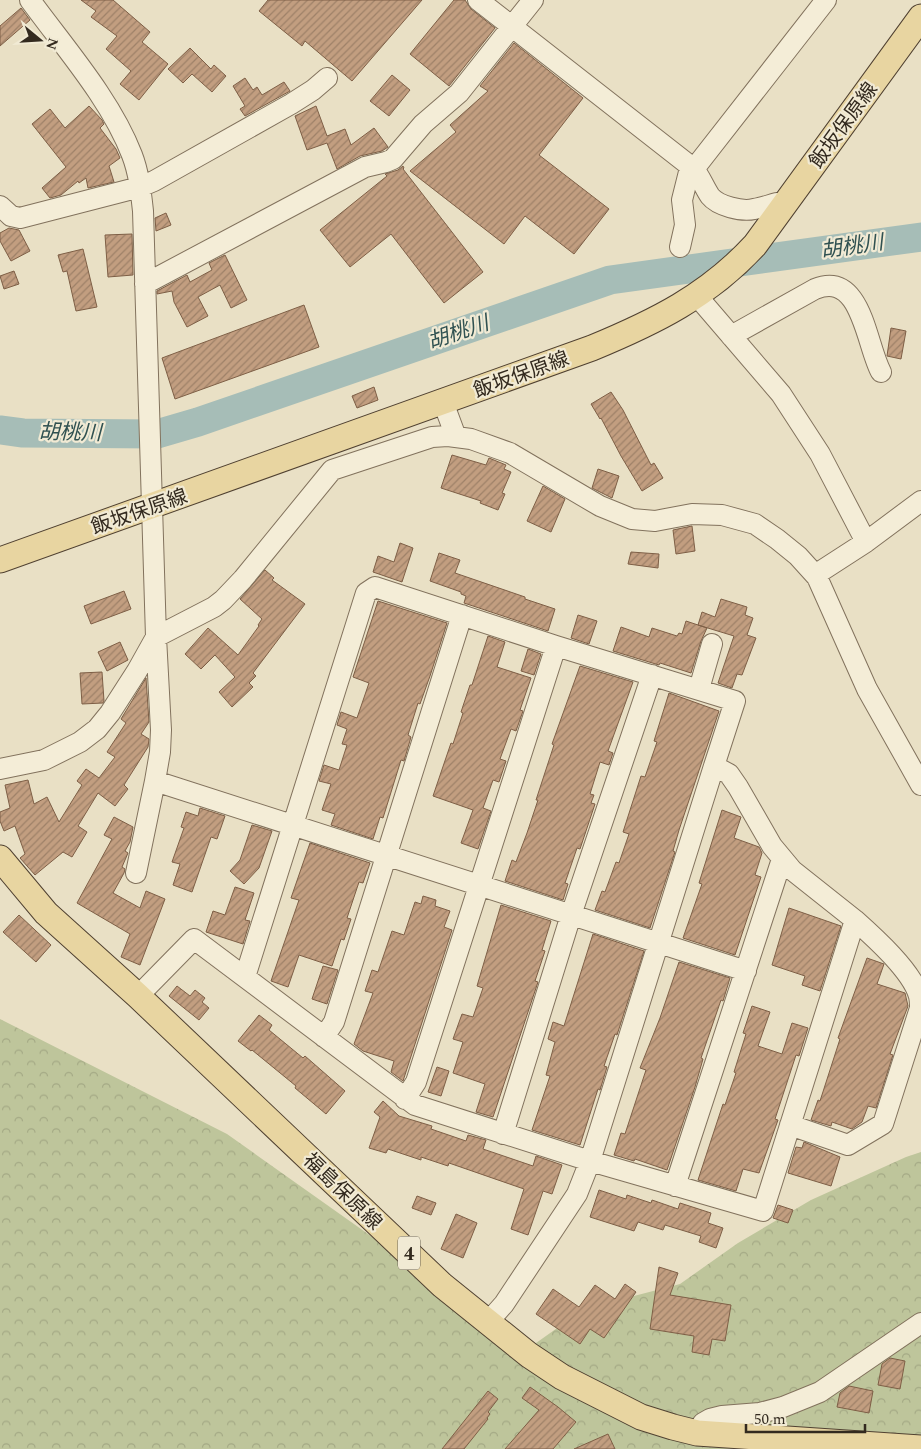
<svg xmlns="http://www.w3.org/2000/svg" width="921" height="1449" viewBox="0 0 921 1449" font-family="Spectral,'Noto Sans JP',serif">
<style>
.forest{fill:url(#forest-crowns)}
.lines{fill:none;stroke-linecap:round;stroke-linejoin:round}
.river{stroke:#a6bdb7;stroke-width:29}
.building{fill:url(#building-hatch);stroke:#7e5f46}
.minor-casing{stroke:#82725d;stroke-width:22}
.major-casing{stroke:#504131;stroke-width:27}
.minor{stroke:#f4edd7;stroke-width:20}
.major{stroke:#e8d5a1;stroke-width:25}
.labels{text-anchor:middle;stroke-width:4.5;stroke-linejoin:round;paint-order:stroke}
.shield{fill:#f1ead4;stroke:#6c6455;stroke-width:1}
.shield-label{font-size:19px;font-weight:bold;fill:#332a1f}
.street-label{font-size:20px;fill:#332a1f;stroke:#f1ead4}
.water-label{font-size:21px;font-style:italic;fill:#305151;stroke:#f1ead4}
</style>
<defs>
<pattern id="forest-crowns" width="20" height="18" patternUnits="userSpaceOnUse" patternTransform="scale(1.25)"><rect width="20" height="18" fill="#bec59b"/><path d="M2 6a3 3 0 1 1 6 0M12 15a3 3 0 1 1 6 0" fill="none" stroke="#a4a985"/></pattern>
<pattern id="building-hatch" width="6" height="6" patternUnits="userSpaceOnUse" patternTransform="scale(1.25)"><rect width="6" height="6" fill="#c29e80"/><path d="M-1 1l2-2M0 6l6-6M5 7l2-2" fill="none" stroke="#9e8168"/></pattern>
</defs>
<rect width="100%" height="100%" fill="#e9e0c5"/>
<path class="forest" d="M0,1019L227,1134L529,1348L584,1309L680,1284L738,1243L811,1200L906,1157L921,1152V1449H0Z"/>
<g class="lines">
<path class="river" d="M0,430L23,433L157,434L198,422L610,280L921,237"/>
</g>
<path class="building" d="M81,0H113L150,32L142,42L168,64L139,100L120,84L131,71L106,49L117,36L91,17L96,11Z
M268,0H422L352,81L305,41L302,46L259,11Z
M454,0H465L471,9L495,28L449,86L410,54Z
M21,8L30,20L0,46V26Z
M514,43L583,98L539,155L609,209L574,254L525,216L504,244L410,171L456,132L450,125L488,91L480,86Z
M190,48L211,69L214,65L226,76L212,92L192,74L183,83L168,69Z
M392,75L410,90L389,116L370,101Z
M245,78L253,90L257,87L262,95L284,82L290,91L245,116L240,109L245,106L233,86Z
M89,106L102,120L104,124L100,128L116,149L120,158L109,166L114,182L88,188L86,178L79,183L78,181L61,195L50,198L42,188L66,167L32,124L50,109L65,128Z
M316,106L327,136L345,129L351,145L374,128L388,147L382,151L360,156L337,169L327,143L307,150L295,116Z
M403,166L404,168L403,169L483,272L444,303L391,234L350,267L320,230L387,176L385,174L398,170Z
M166,213L171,225L156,231L155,218Z
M9,228L19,230L30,251L11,261L0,241V233Z
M132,234L133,275L108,277L105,235Z
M83,249L97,307L76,311L67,271L63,272L58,255Z
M225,255L247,300L231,308L220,285L198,297L208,316L187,327L174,302L172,291L157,294V291L187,275L190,282L212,270L209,263Z
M14,271L19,284L4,289L0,276Z
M304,305L319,347L175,399L162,358Z
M891,328L906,331L901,359L887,356Z
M374,387L378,400L357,408L352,396Z
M611,392L623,410L651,465L654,463L663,478L642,491L621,456L601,418L600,419L591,404Z
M452,455L486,465L489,458L506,465L504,469L511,472L502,493L505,494L498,510L480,503L481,501L441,488Z
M598,469L619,476L612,498L592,488Z
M543,486L565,499L551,532L527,521Z
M692,526L695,551L676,554L673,530Z
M400,543L413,548L402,582L373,572L378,556L394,562Z
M631,552L659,554L658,568L628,564Z
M439,553L460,560L455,573L525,597V599L555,609L548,631L464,603L466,596L461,594V592L430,581Z
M265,570L274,578L272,580L305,604L253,673L256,676L249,683L253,687L232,707L219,692L235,677L215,655L201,669L185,654L208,628L238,655L259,626L258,625L262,619L240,599Z
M124,591L131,609L91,624L84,606Z
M721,599L747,607L745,615L753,618L747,635L756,638L742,675L737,674L732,688L718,683L734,636L698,625L702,612L715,617Z
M378,601L447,623L430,676L420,704L418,703L408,735L411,737L404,761L401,760L383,818L380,817L373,839L331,825L335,814L322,810L331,784L319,781L324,765L339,770L347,745L342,744L347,729L337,725L341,712L357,718L369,683L353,677Z
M578,615L597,621L589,644L571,638Z
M686,621L707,628L701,641L691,673L660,663L659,665L613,651L621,627L649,637L652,628L677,636L679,633L682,634Z
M488,636L505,642L497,667L531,678L520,710L523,711L516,731L511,729L500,759L506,761L499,782L493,780L483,808L491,811L478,849L461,843L473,810L433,796L451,743L453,744L463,713L461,712L470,685H472Z
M120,642L128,660L107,671L98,652Z
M528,649L541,654L534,675L521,671Z
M580,666L633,682L608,751L613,753L609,765L600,762L590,794L594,795L591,803L595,804L580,849L577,848L565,883L568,884L563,900L505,881L512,860L516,862L527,833L538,800H536L554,745L552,744Z
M102,672L104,701L103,703L82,704L80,673Z
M146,678L149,722L141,734L149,739L148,747L124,785L128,789L115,806L98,793L78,826L87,832L72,857L63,852L35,875L20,858L25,854L15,826L4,831L0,821V812L10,808L5,785L28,780L34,804L47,797L59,822L82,785L77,781L86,769L99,778L115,757L107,752L126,723L121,719Z
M669,693L719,711L679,830L673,851L675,852L650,928L595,910L602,891L605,892L616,862L619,863L629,834L623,832L641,776L645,777L657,742L654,741Z
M200,808L225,816L217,839L211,837L192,892L173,885L180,864L172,862L184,828L181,827L186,812L198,816Z
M722,810L741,817L734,838L759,847L762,853L755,875L761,877L735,955L683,938L702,884L699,883Z
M114,817L133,827L130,842L125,851L128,853L122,867L125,869L124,873L113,893L140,908L146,891L165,899L140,965L121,957L130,934L77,903L112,839L104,835Z
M252,825L272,831L259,868L244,884L230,871L240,860Z
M310,843L370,863L363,883L359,882L347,918L351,919L344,940L341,939L332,966L299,955L288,987L271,981L299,900L291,898Z
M235,887L254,893L245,920L250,921L243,944L206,932L213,911L225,915Z
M423,896L436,900L435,906L450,911L444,927L452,930L403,1081L391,1072L394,1061L363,1051L354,1044L373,993L365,991L372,970L378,972L392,931L404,935L415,902L421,904Z
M501,905L551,921L542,950L545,951L535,981L538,982L493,1117L476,1112L485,1084L453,1073L463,1042L453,1039L462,1014L473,1017L483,988L477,986Z
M789,908L841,926L820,991L802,985L805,976L772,965Z
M19,915L51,945L36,962L3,932Z
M593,934L644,951L617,1035L615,1034L604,1066L607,1067L600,1090L598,1089L580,1145L532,1130L550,1076L546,1075L555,1042L548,1039L553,1022L564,1026Z
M867,958L884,964L877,984L905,993L908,1006L890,1054L893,1055L876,1108L868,1106L862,1122L852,1129L832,1122L831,1126L811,1120L818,1100L820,1101L840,1039L838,1038Z
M679,962L730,978L723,1001L721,1000L701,1058L703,1059L695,1087L667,1170L635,1159L634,1161L614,1155L621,1133L625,1134L646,1070L640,1068L660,1018Z
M323,966L338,970L327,1004L312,999Z
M177,986L190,996L195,990L205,998L202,1002L209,1008L199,1020L169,996Z
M752,1006L770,1012L758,1046L782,1054L792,1023L808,1028L799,1056L796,1055L775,1119L778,1120L759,1173L743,1169L736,1191L698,1180L723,1104L725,1105L736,1073L734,1072L746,1034L743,1033Z
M259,1015L272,1025L269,1030L303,1058L305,1056L345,1091L326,1114L295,1088L296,1086L252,1050L251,1051L238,1041Z
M437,1067L449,1071L441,1096L428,1092Z
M383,1101L399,1116L432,1126L431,1129L466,1141L468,1135L486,1140L483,1149L533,1166L536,1156L562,1165L552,1194L543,1191L528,1235L511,1229L524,1189L449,1163L448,1166L421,1157V1160L388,1149L386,1153L369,1148L380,1117L374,1112Z
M804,1142L840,1157L831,1186L788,1173L796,1147L802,1148Z
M599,1190L626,1199L627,1195L651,1203L652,1200L678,1209L680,1203L711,1213L708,1223L723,1228L716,1248L699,1242L701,1236L665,1225L663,1230L638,1222L634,1231L590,1217Z
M417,1196L436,1203L431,1215L412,1208Z
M778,1205L793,1210L788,1223L773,1218Z
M456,1214L477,1223L463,1258L441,1249Z
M659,1267L678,1273L670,1295L731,1305L725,1341L712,1339L709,1355L692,1352L694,1336L650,1329Z
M625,1284L636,1292L604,1338L590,1329L580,1344L536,1314L553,1289L579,1307L595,1285L615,1299Z
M890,1358L905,1361L900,1389L878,1385L882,1364Z
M849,1386L873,1391L869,1413L837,1407L840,1393Z
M530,1387L558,1407L576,1422L553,1449H505L539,1410L522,1398Z
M488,1391L498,1399L488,1412L490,1414L487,1418L488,1419L464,1449H442Z
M608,1434L615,1449H574Z"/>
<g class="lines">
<g class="minor-casing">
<path id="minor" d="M30,0C65,48 111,100 132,155C139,173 141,193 143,211L156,637L161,730L160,752L155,781L746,971
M478,0L694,169C701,178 704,187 710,196C718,206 742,212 754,209C762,208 769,205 777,203L784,207
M0,206L11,216L20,218L140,187L154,181L291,104L313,90L327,78
M680,247L685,225L682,200L689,172L694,169L826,0
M145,284L365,167L386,162L393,159L423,124L459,93L533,0
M697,296L781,394L820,454L866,542
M731,336L815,289C862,270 866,345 881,372
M443,402L456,437
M815,575L866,542L921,501
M699,689L712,644
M0,769L44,760L80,742L97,729L110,713L137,671L156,637L214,607L223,600L243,579L332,470L432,437L448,436L471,439L510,453L600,506L632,519L655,521L692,514L722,515L755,524L777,539L798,556L817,577L867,689L921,785
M136,873L155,781
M138,996L194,939L415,1105L590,1161L763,1211L855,920L792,870L772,846L738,787L729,774L714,766L735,701L556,646L375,587L366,593L245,977
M324,1037L334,1022L462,615
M405,1099L416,1082L556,646
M790,1125L848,1145L883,1124L920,1008C920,1004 920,1000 919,996C912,971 874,937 855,920
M503,1134L571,915L652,675
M675,1186L782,859
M488,1322L504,1304L577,1194L590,1161L714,766
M697,1433L703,1423L710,1419L722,1416L760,1413L783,1407L820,1392L921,1323"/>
</g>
<g class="major-casing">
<path id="major" d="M0,560L592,348C655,322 708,296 755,245L921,17
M0,858L46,913L138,996L442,1285L529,1355L562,1377L641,1417L673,1427L697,1433L921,1448"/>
</g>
<use href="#minor" class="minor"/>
<use href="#major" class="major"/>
</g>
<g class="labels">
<rect class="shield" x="398" y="1236.5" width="22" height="33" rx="4"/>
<g class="shield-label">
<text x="409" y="1260">4</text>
</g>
<g class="street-label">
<text transform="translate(843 125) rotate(-54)" y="7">飯坂保原線</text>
<text transform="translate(521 374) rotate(-20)" y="7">飯坂保原線</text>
<text transform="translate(139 511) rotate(-19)" y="7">飯坂保原線</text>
<text transform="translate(343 1191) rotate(44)" y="7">福島保原線</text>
</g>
<g class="water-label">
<text transform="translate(852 246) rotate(-8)" y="7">胡桃川</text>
<text transform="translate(458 332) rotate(-19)" y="7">胡桃川</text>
<text transform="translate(70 432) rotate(1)" y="7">胡桃川</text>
</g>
</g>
<g transform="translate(40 40) rotate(108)" stroke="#f1ead4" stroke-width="4" paint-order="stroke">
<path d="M0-4L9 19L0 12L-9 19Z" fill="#332a1f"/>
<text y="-8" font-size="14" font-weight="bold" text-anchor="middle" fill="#332a1f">N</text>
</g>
<path d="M746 1424v8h119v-8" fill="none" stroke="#332a1f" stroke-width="2.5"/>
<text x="754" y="1424" font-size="15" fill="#332a1f" stroke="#f1ead4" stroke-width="4" paint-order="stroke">50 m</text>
</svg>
